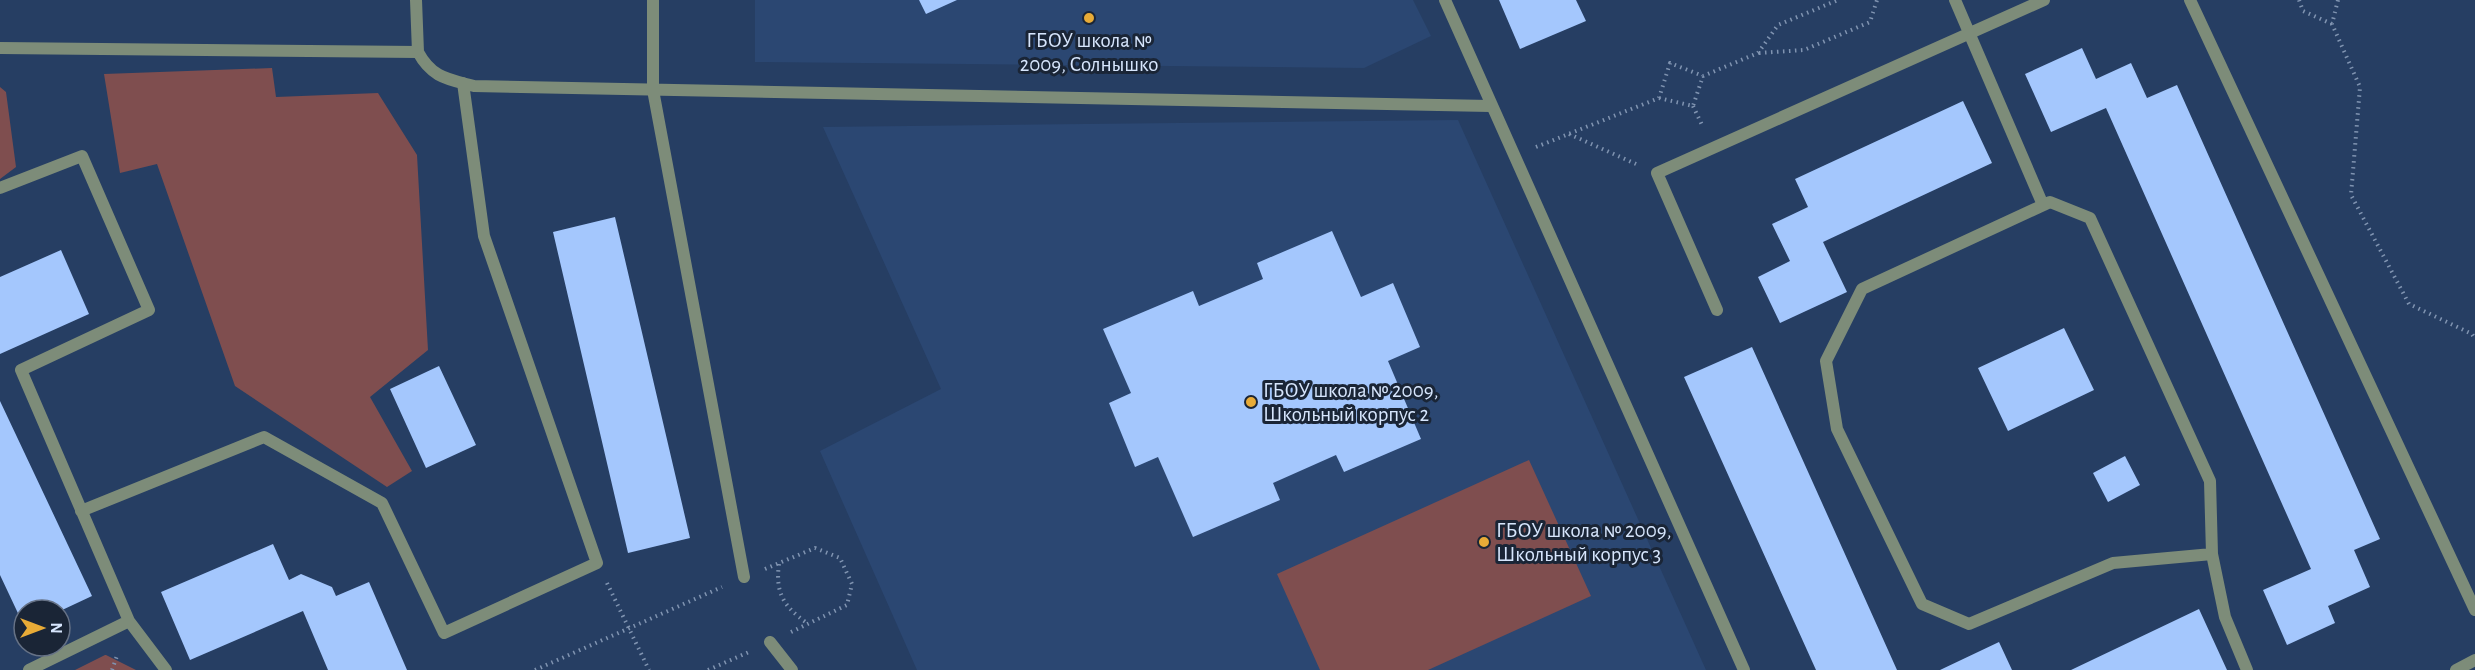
<svg xmlns="http://www.w3.org/2000/svg" width="2475" height="670" viewBox="0 0 2475 670" font-family="'Alegreya Sans',sans-serif">
<style>
.built{fill:#2b4772}
.green{fill:#7f4e4f}
.building{fill:#a4c7fd}
.lines{fill:none;stroke-linecap:round;stroke-linejoin:round}
.path{stroke:#8094b1;stroke-width:4;stroke-dasharray:1.5 4.5;stroke-linecap:butt}
.service{stroke:#7d8c79;stroke-width:12}
.poi-dot{fill:#e8ab37;stroke:#1a2536;stroke-width:2}
.labels{text-anchor:middle;stroke-width:6;stroke-linejoin:round;paint-order:stroke}
.poi-label{font-size:21px;fill:#d7e6fd;stroke:#1a2536;text-anchor:start}
</style>
<rect width="100%" height="100%" fill="#263e63"/>
<path class="built" d="M755,0H1413L1431,36L1364,68L755,62Z
M1458,120L1706,670H917L820,451L941,389L823,127Z"/>
<path class="green" d="M272,68L276,97L378,93L417,155L428,350L370,397L412,471L387,487L235,386L157,164L120,173L104,74Z
M0,87L6,92L16,167L0,179Z
M1529,460L1591,596L1428,670H1320L1277,574Z
M105,655H106L136,670H75Z"/>
<path class="building" d="M919,0H957L926,14Z
M1499,0H1576L1586,21L1520,49Z
M2082,48L2096,79L2131,63L2147,98L2177,85L2380,539L2354,550L2370,587L2328,606L2335,623L2287,645L2263,590L2311,569L2106,108L2051,132L2025,74Z
M1963,101L1992,163L1823,242L1847,292L1780,323L1758,277L1790,261L1772,224L1808,207L1795,179Z
M615,217L690,538L628,553L553,232Z
M1332,231L1361,297L1393,283L1420,347L1388,361L1421,439L1344,472L1336,455L1273,483L1280,500L1193,537L1158,457L1135,467L1109,403L1131,393L1103,329L1193,291L1199,306L1263,279L1257,263Z
M61,250L89,314L0,354V277Z
M2064,328L2094,390L2008,431L1978,368Z
M1752,347L1897,670H1816L1684,377Z
M439,366L476,445L426,468L390,389Z
M0,401L92,596L60,611L24,610V626L0,575Z
M2125,456L2140,485L2108,502L2093,473Z
M273,544L289,580L301,574L332,587L336,596L369,582L407,670H328L303,611L190,660L161,592Z
M2199,609L2227,670H2071Z
M1999,642L2012,670H1940Z"/>
<g class="lines">
<path class="path" d="M2299,0L2303,11L2332,24
M2338,0L2332,24L2360,87L2351,195L2409,304L2472,334L2475,339
M1759,53L1804,50L1870,22L1877,0
M1659,98L1693,106L1703,76
M1693,106L1703,127
M1569,134L1636,164
M1536,147L1659,98L1670,63L1703,76L1758,53L1778,25L1838,0
M779,564C775,593 784,607 807,623
M765,569L815,548L840,558L852,584L847,605L791,632
M607,583L649,670
M112,670L118,653
M535,670L722,587
M708,670L749,652"/>
<path class="service" d="M416,0L418,52
M653,0V90L744,577
M1445,0L1744,670
M1955,0L2043,205
M2190,0L2475,610
M0,48L418,52C432,78 448,79 474,86L1490,106
M0,188L82,156L149,310L21,370L129,621
M1717,310L1657,173L2044,0
M81,511L264,437L382,503L444,633L597,563L484,236L463,83
M2212,554L2113,563L1969,624L1922,604L1837,429L1826,361L1862,289L2050,202L2090,218L2210,481L2212,554L2225,617L2247,670
M770,642L792,670
M29,670L129,621L166,670
M2456,670L2475,660"/>
</g>
<g class="poi-dot">
<circle cx="1089" cy="18" r="6"/>
<circle cx="1251" cy="402" r="6"/>
<circle cx="1484" cy="542" r="6"/>
</g>
<g class="labels">
<g class="poi-label">
<text x="1089" y="47" text-anchor="middle">ГБОУ школа №<tspan x="1089" dy="24">2009, Солнышко</tspan></text>
<text x="1263" y="397">ГБОУ школа № 2009,<tspan x="1263" dy="24">Школьный корпус 2</tspan></text>
<text x="1496" y="537">ГБОУ школа № 2009,<tspan x="1496" dy="24">Школьный корпус 3</tspan></text>
</g>
</g>
<g transform="translate(42 628) rotate(90)"><circle r="28" fill="#1a2536" stroke="#667286" stroke-width="1.5"/>
<path d="M0-4.5L10 22L0 15L-10 22Z" fill="#e8ab37"/>
<text y="-9" font-size="16" font-weight="bold" text-anchor="middle" fill="#d7e6fd">N</text>
</g>
</svg>
